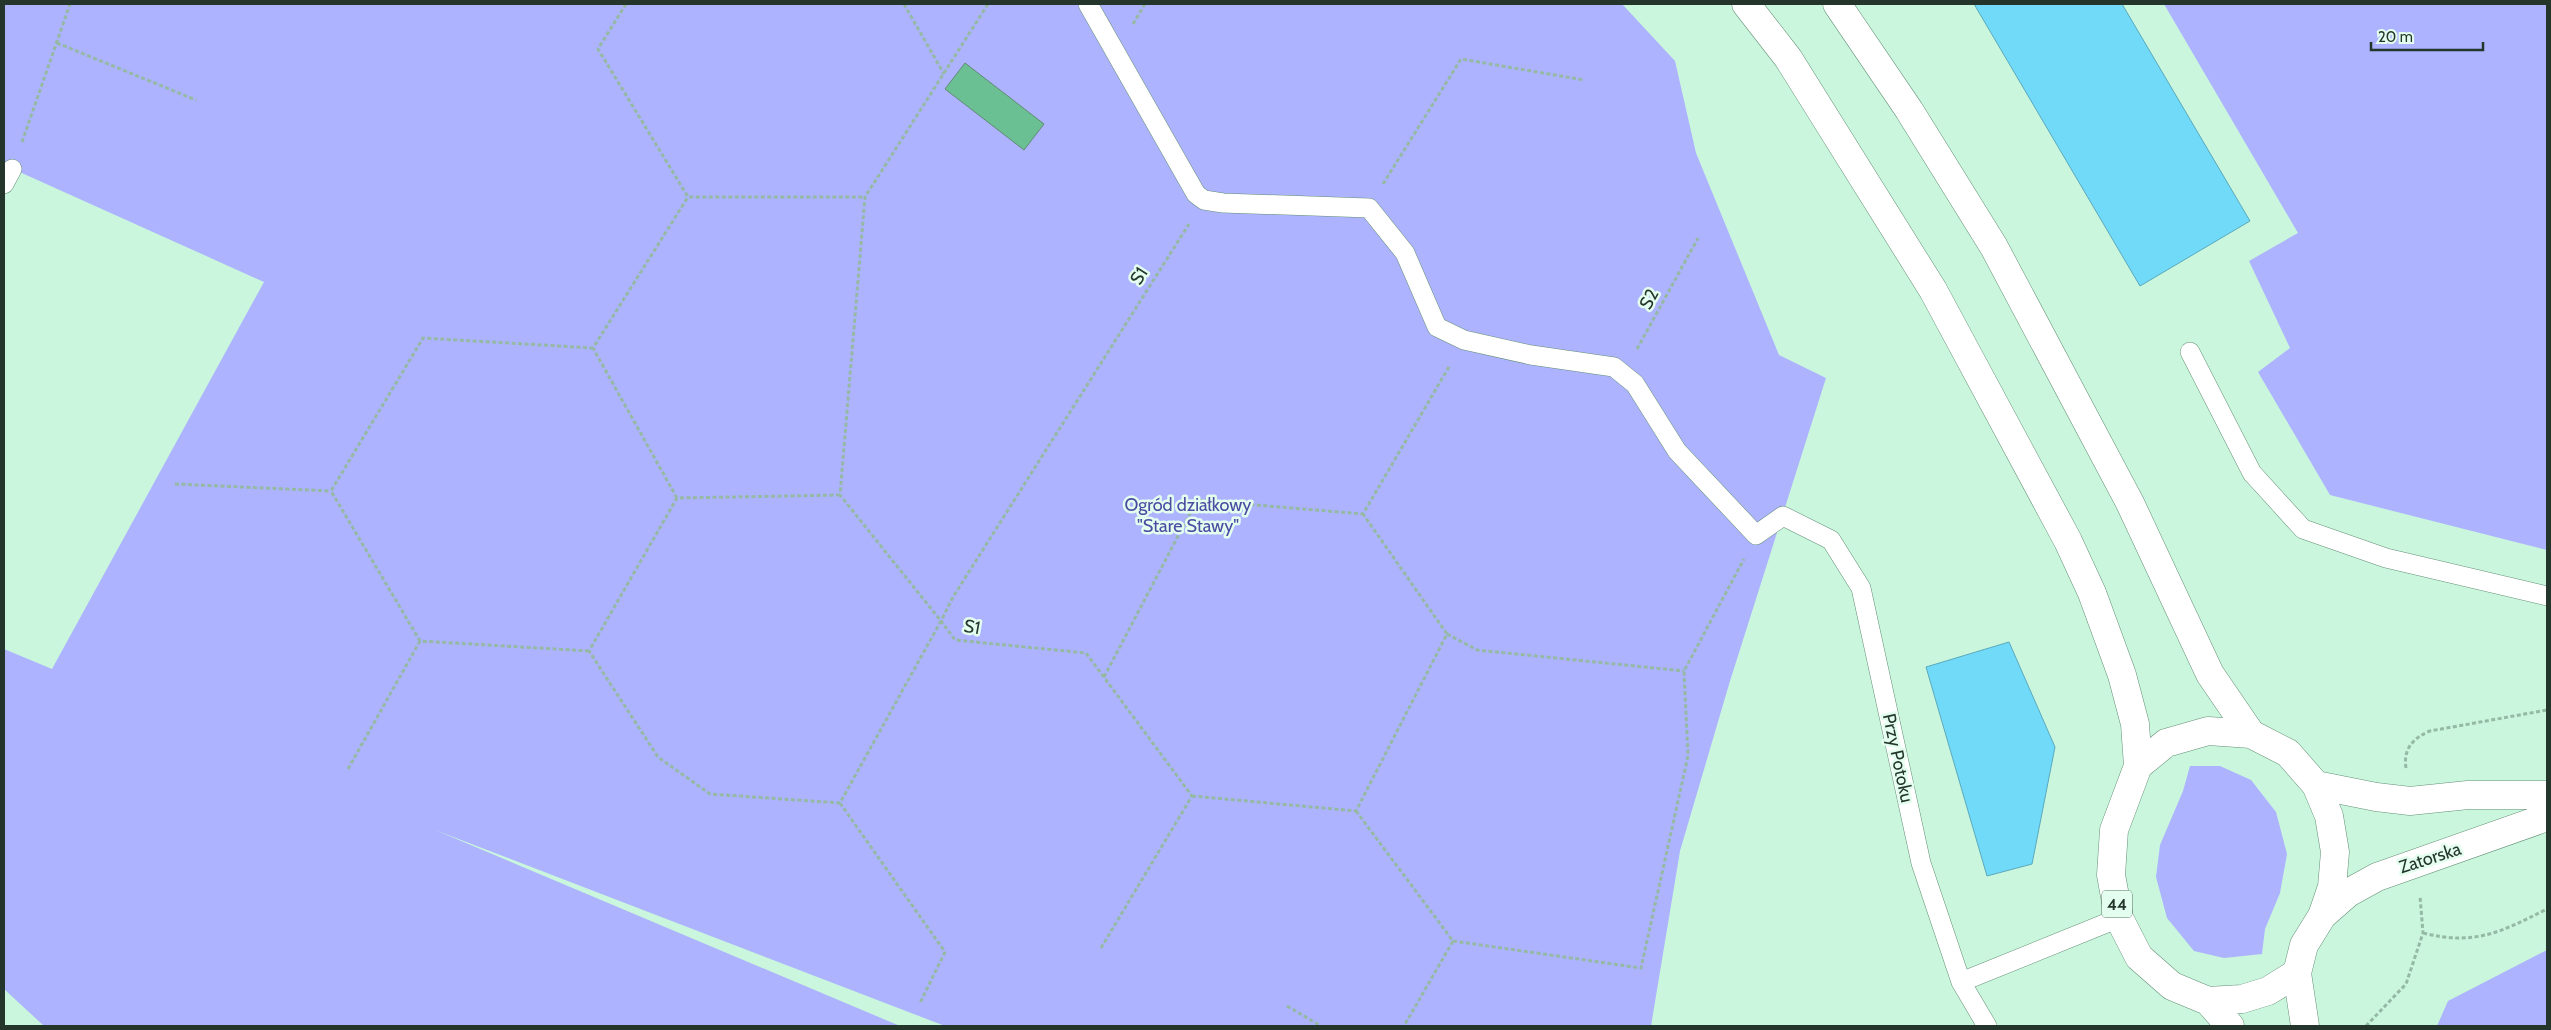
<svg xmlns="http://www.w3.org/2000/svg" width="2551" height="1030" viewBox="0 0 2551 1030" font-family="Cabin,sans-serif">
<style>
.green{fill:#adb3fe}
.water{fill:#71daf9;stroke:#5aa9bc}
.building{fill:#6ac093;stroke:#608a73}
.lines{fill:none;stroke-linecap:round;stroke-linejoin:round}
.lane-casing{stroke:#669078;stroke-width:20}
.secondary-casing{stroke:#669078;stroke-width:29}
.primary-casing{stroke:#669078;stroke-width:29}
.path{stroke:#95b9a4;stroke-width:3;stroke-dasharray:4 2.5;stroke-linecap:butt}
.lane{stroke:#fff;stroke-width:19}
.secondary{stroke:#fff;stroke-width:28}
.primary{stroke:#fff;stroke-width:28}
.labels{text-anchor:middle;stroke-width:5;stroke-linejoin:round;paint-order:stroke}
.shield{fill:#e3feef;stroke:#5d7266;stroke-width:1}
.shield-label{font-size:16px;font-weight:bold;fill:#24362c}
.street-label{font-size:18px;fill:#24362c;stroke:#e3feef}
.park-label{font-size:18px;fill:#4b4ba1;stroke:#e3feef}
</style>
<rect width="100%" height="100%" fill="#c9f6dc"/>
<path class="green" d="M4,4H1622L1675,61L1696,153L1779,355L1826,378L1730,681L1680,851L1651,1026H945L435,830L900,1026H44L4,989V649L52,669L264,282L4,165Z
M2164,4H2547V550L2330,495L2258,372L2290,348L2249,261L2298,233Z
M2190,766H2220L2251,780L2276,812L2287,854L2280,893L2265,929L2262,954L2224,958L2194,951L2167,918L2156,877L2160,845L2183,791Z
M2547,950V1026H2437L2448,1001Z"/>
<path class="water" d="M1974,4H2122L2250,221L2140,286Z
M2009,642L2055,747L2032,864L1987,876L1926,667Z"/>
<path class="building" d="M965,63L1044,124L1024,150L945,89Z"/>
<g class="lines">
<g class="lane-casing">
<path id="lane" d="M1088,4L1196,194L1204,200L1223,203L1369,208L1405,253L1437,327L1464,340L1531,355L1614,367L1635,384L1677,451L1756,535L1783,516L1831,540L1861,588L1921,863L1961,982L1987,1026
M4,184L12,169
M2190,352L2252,473L2303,529L2386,558L2547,596
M1961,982L2119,918"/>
</g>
<g class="secondary-casing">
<path id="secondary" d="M1746,4L1788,58L1933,290L2068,541L2092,593L2122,675L2135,724L2138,766
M1837,4L1909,110L1994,247L2130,503L2210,674L2251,734"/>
</g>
<g class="primary-casing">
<path id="primary" d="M2208,731L2251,734L2288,753L2316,785L2329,816L2335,852L2332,887L2322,916L2304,945L2297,973L2268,991L2242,999L2208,1001L2172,986L2139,957L2119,918L2111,875L2114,830L2138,766L2166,743Z
M2316,785L2376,797L2410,801L2468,795H2547
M2323,915L2348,893L2377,877L2547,817
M2297,973L2305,1026
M2208,1001L2230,1026"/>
</g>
<path class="path" d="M626,4L598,49L688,197H865
M904,4L944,74
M1133,24L1145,4
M57,43L196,100
M22,142L70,4
M1383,184L1461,59L1584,80
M1637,349L1698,238
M175,484L331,491
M840,495L677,498L589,651L658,757L710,794L840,803L941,621L840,495L865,197L988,4
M677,498L593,348L688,197
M1447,634L1477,650L1684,671
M589,651L420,641L331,491L423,338L593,348
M1104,677L1197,500L1363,514L1450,365
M2406,768C2403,749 2413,738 2430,731L2547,710
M348,769L420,641
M1192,796L1356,811L1447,634L1363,514
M840,803L945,952L920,1003
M1356,811L1453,941L1404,1026
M2423,933C2475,946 2501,932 2547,909
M1453,941L1641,968L1688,756L1684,671L1744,559
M1101,948L1192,796L1086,653L955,640L941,621L953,597L1189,224
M1287,1006L1321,1026
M2366,1026L2406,984L2423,933L2420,896"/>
<use href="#lane" class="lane"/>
<use href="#secondary" class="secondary"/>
<use href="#primary" class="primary"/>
</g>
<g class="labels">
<rect class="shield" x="2102" y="890.5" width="30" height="27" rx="4"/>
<g class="shield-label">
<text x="2117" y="910">44</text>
</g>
<g class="street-label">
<text transform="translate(1139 276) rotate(-58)" y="6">S1</text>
<text transform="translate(1649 299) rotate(-61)" y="6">S2</text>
<text transform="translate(972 627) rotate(10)" y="6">S1</text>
<text transform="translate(1898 758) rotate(78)" y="6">Przy Potoku</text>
<text transform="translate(2430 858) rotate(-18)" y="6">Zatorska</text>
</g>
<g class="park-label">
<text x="1188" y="511">Ogród działkowy<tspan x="1188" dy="21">"Stare Stawy"</tspan></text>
</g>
</g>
<rect width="2551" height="1030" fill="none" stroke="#24362c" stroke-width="10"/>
<path d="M2371 42v8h112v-8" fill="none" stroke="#24362c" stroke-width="2.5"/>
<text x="2378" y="42" font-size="15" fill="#24362c" stroke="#e3feef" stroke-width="4" paint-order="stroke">20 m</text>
</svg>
